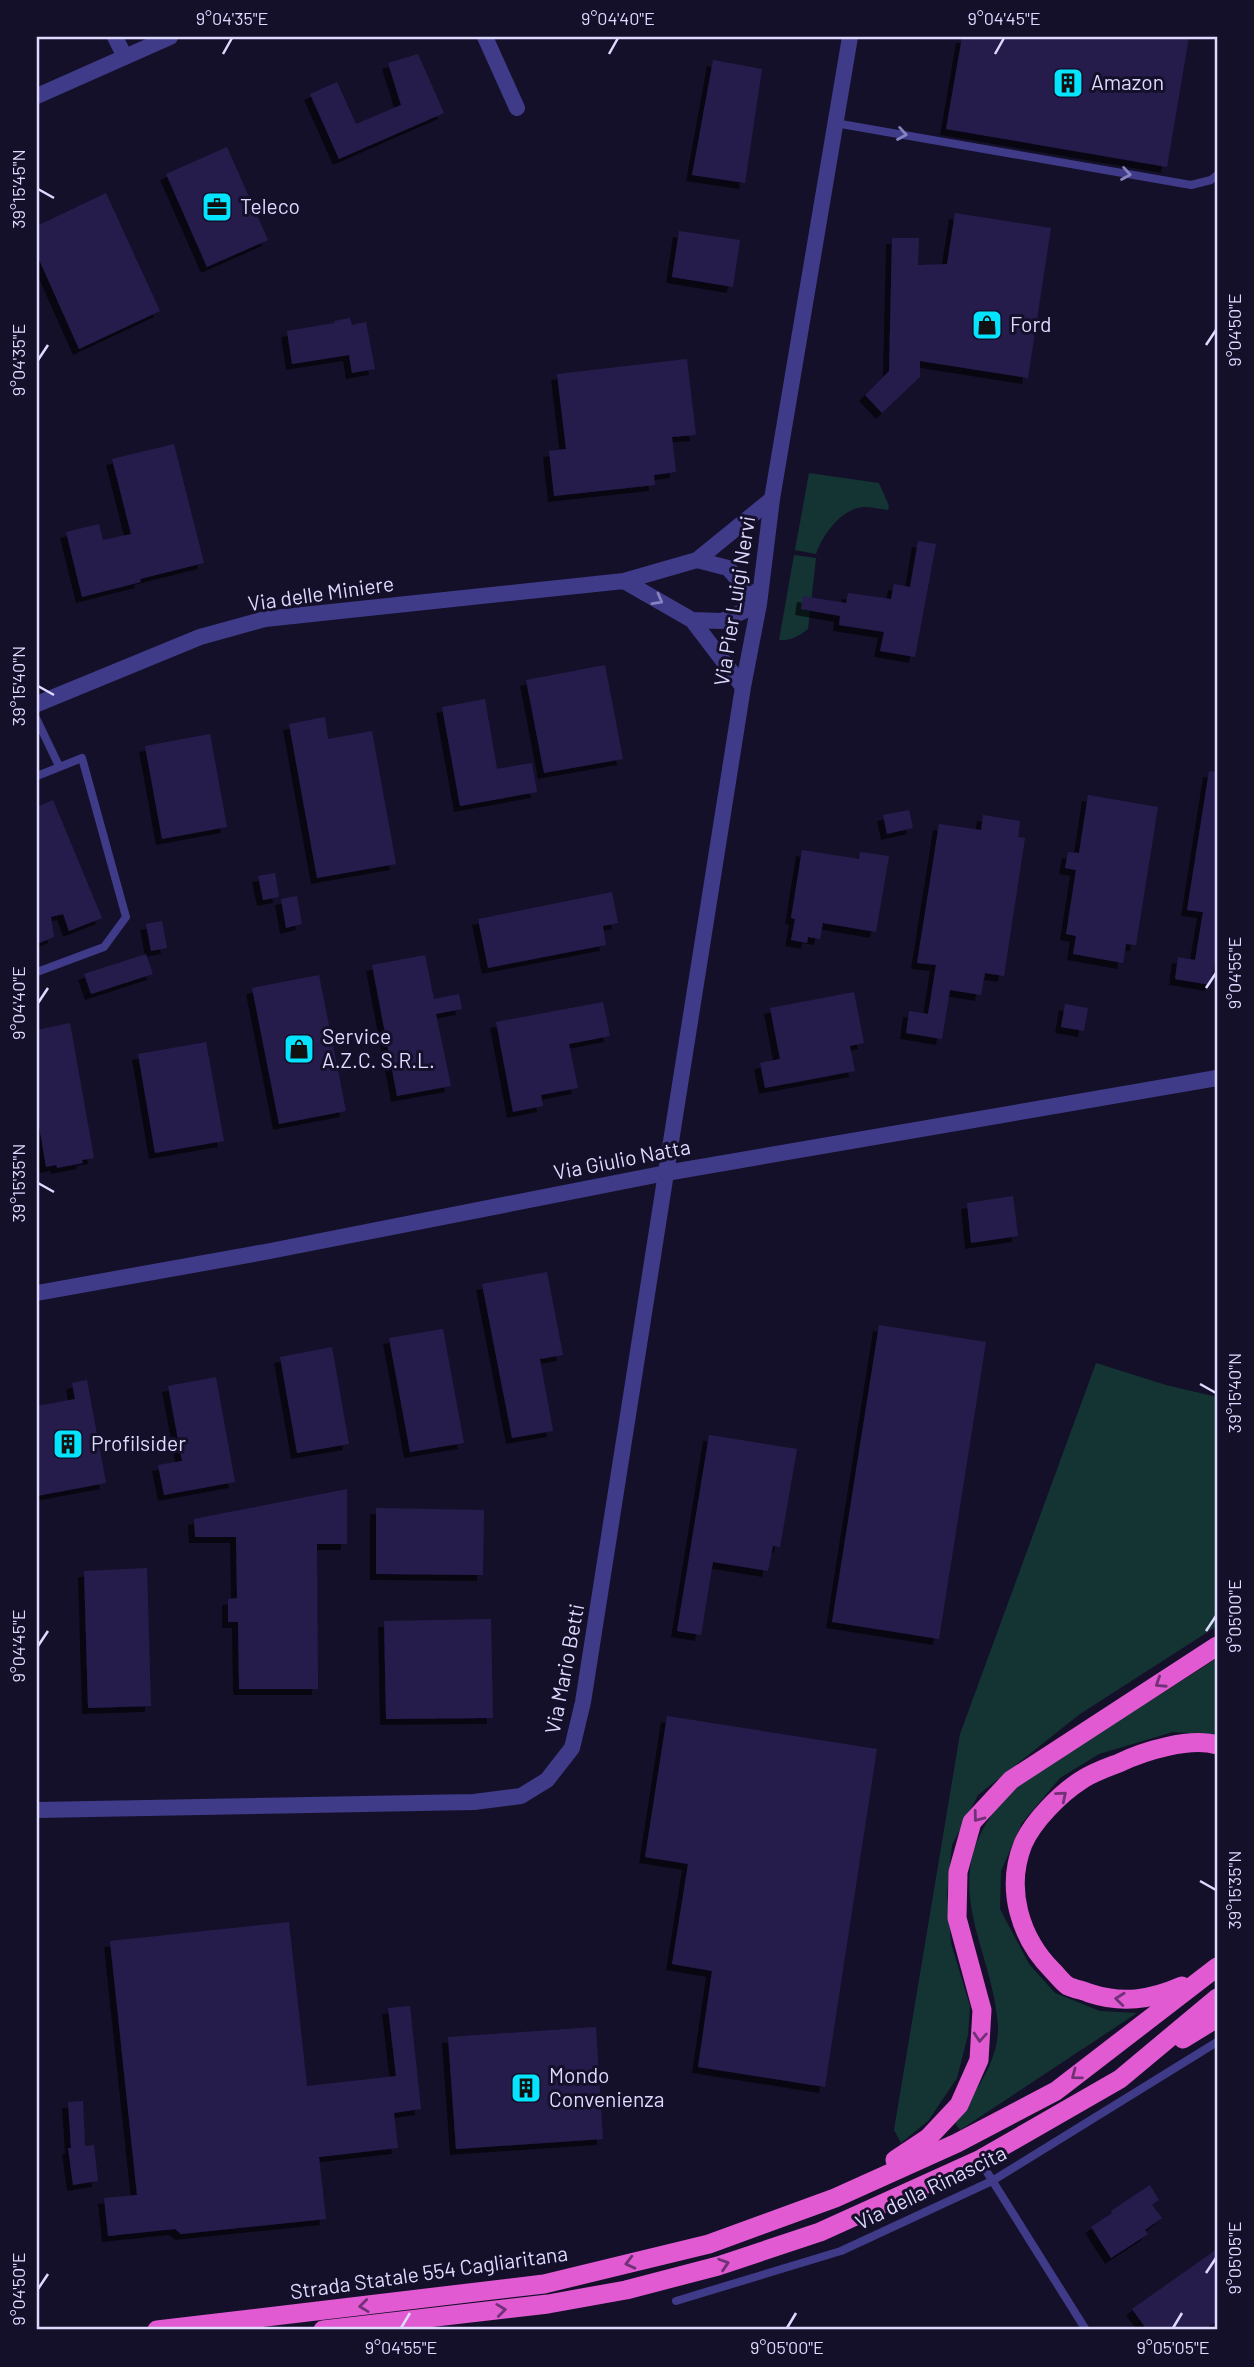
<svg xmlns="http://www.w3.org/2000/svg" width="1254" height="2367" viewBox="0 0 1254 2367" font-family="Barlow,sans-serif">
<style>
.green{fill:#133433}
.building{fill:#261c4b;filter:url(#shadow)}
.lines{fill:none;stroke-linecap:round;stroke-linejoin:round}
.service{stroke:#3f3b89;stroke-width:8}
.minor{stroke:#3f3b89;stroke-width:16}
.trunk{stroke:#e25ad2;stroke-width:19}
.oneway{stroke:#8682be}
.oneway2{stroke:#713176}
.ticks{fill:none;stroke:#ddd9ff;stroke-width:2.5}
.labels{text-anchor:middle;stroke-width:6;stroke-linejoin:round;paint-order:stroke}
.poi-label{font-size:21px;fill:#ddd9ff;stroke:#15102a;text-anchor:start}
.street-label{font-size:21px;fill:#ddd9ff;stroke:#15102a}
.neatline{fill:none;stroke:#ddd9ff;stroke-width:2.5}
.ticks-label{font-size:18px;text-anchor:middle;fill:#ddd9ff}
</style>
<defs>
<filter id="shadow"><feDropShadow dx="-6" dy="6" stdDeviation="0" flood-color="#0009"/></filter>
</defs>
<rect width="100%" height="100%" fill="#15102a"/>
<path class="green" d="M809,473L879,483L889,506L888,510C880,509 872,507 864,507C842,508 823,534 816,554L795,550Z
M794,555L816,558L808,629C799,636 791,641 779,640Z
M1096,1363L1166,1385L1217,1397V1626L1080,1714L978,1795L952,1845L947,1894L951,1943L970,2006L968,2035L957,2078L928,2121L901,2143L894,2130L960,1734Z
M1217,1658V1735L1173,1732L1099,1754L1060,1778L1022,1823L1001,1871L1000,1909L1029,1964L1055,1993L1100,2011L1137,2013L960,2130L955,2123C973,2094 999,2062 998,2027C994,1952 940,1889 991,1816C1019,1776 1068,1751 1109,1726C1145,1704 1182,1681 1217,1658Z"/>
<path class="building" d="M962,37H1189L1167,167L946,129Z
M418,54L444,113L339,159L310,94L337,82L356,124L401,105L388,63Z
M713,60L762,69L745,183L692,175Z
M227,147L268,240L207,267L166,174Z
M106,193L160,311L79,349L37,255V226Z
M955,213L1051,228L1028,378L920,361V377L882,413L865,395L889,371L892,238H919L918,265L947,264Z
M679,231L740,240L733,287L672,277Z
M350,318L352,325L366,322L375,369L352,373L349,355L292,364L287,331L334,323V321Z
M687,359L696,435L672,437L676,472L654,475L655,485L554,496L549,451L566,449L557,374Z
M174,444L204,563L140,579L141,582L82,597L66,532L99,524L103,540L131,534L112,459Z
M918,541L936,544L915,657L880,651L884,632L839,625L840,616L801,609L803,596L846,603L848,593L891,599L894,584L910,587Z
M605,665L623,759L544,773L526,680Z
M485,699L497,769L532,763L537,792L460,806L442,707Z
M325,717L328,739L372,731L396,864L317,878L289,724Z
M210,734L227,827L162,839L145,746Z
M1209,771L1217,772V946L1211,985L1175,979L1178,957L1195,960L1203,912L1187,910Z
M1088,795L1158,807L1136,945L1126,944L1123,963L1073,954L1076,936L1066,934L1076,870L1065,868L1068,852L1079,853Z
M53,800L102,918L69,931L63,914L51,917L54,937L37,944V807Z
M909,810L913,828L887,834L883,815Z
M983,815L1020,821L1018,837L1025,838L1004,976L985,973L981,995L950,990L942,1039L906,1033L909,1011L928,1014L936,965L917,963L939,824L981,830Z
M802,850L859,859L860,852L889,856L876,932L823,923L820,939L808,937L807,943L791,940L795,919L791,918Z
M275,873L279,897L263,900L258,876Z
M612,892L618,923L603,926L606,945L488,968L478,919Z
M297,896L302,924L286,928L281,899Z
M162,921L167,948L151,951L146,924Z
M146,954L153,974L91,994L84,974Z
M425,955L434,999L459,994L462,1009L436,1014L451,1086L397,1096L372,965Z
M319,975L346,1111L279,1124L252,988Z
M854,992L864,1043L850,1046L855,1071L765,1088L760,1063L780,1059L770,1008Z
M603,1002L610,1036L569,1044L578,1088L541,1095L543,1106L513,1112L496,1022Z
M1065,1004L1088,1008L1084,1031L1061,1027Z
M70,1023L94,1158L82,1160L83,1163L57,1168L56,1165L46,1167L37,1113V1030Z
M206,1042L224,1141L155,1153L138,1054Z
M1013,1196L1018,1236L971,1243L967,1203Z
M547,1272L563,1355L540,1359L553,1431L512,1438L482,1284Z
M879,1325L986,1342L939,1639L832,1622Z
M443,1329L464,1443L410,1452L389,1338Z
M332,1347L349,1444L297,1453L280,1357Z
M216,1377L235,1482L164,1495L158,1465L182,1461L168,1386Z
M87,1380L106,1483L37,1496V1406L75,1399L72,1383Z
M709,1435L797,1449L780,1547L773,1546L768,1571L713,1562L701,1635L677,1631Z
M347,1489V1544H317L318,1689H239L238,1622H228V1599L237,1598L236,1537H195L194,1519Z
M376,1508L484,1510L483,1575L376,1574Z
M147,1568L151,1706L88,1708L84,1571Z
M491,1619L493,1718L386,1719L384,1621Z
M667,1716L877,1749L825,2087L698,2067L712,1971L672,1964L688,1864L645,1857Z
M289,1922L307,2086L396,2076L388,2008L410,2006L421,2109L394,2113L398,2148L319,2157L326,2219L181,2234L175,2229L108,2236L104,2198L137,2195L110,1941Z
M596,2027L603,2139L456,2149L448,2037Z
M83,2101L85,2146L94,2145L98,2181L73,2185L68,2148H71L68,2102Z
M1150,2185L1159,2200L1152,2205L1162,2218L1145,2230L1148,2234L1111,2258L1091,2227L1112,2213L1111,2211Z
M1217,2249V2321L1204,2330H1147L1132,2309Z"/>
<g class="lines">
<path class="service" d="M835,123L1191,185L1211,180L1217,175
M37,720L59,766
M37,776L82,758L126,917L104,947L37,972
M980,2161L1086,2330
M676,2301L841,2251L992,2181L1217,2042"/>
<path class="minor" d="M115,37L125,57
M485,37L517,108
M37,96L170,37
M697,560L728,568L759,604
M624,581L692,620L743,687
M692,620L722,621L759,604
M37,704L200,637L265,619L624,581L697,560L772,499
M37,1293L265,1252L666,1173L1217,1078
M37,1810L474,1802L521,1796L547,1780L572,1748L583,1702L666,1173L743,687L759,604L772,499L850,37"/>
<path class="trunk" d="M1182,1986C1150,2000 1122,2004 1089,1993C1082,1990 1074,1989 1068,1986C1063,1983 1058,1976 1053,1971C1020,1938 1005,1889 1023,1844C1033,1821 1060,1794 1080,1781C1091,1773 1106,1768 1119,1763C1144,1751 1190,1737 1217,1745
M1183,2039L1217,2018
M895,2160L928,2138L959,2105L979,2060L982,2010L957,1918L958,1872L972,1822L1011,1780L1217,1646
M157,2330L544,2284L709,2244L835,2198L957,2143L1056,2091L1217,1967
M323,2330L548,2304L626,2290L718,2266L820,2232L979,2160L1120,2079L1217,1998"/>
</g>
<defs><path id="oneway-chevron" d="M-2-3.5L2.5 0L-2 3.5" fill="none" stroke-width="1.6" stroke-linecap="round" stroke-linejoin="round" transform="scale(1.75)"/></defs>
<g class="oneway">
<use href="#oneway-chevron" transform="translate(902 134) rotate(10)"/>
<use href="#oneway-chevron" transform="translate(1126 174) rotate(10)"/>
<use href="#oneway-chevron" transform="translate(658 600) rotate(29)"/>
</g>
<g class="oneway2">
<use href="#oneway-chevron" transform="translate(1160 1683) rotate(147)"/>
<use href="#oneway-chevron" transform="translate(1062 1796) rotate(-40)"/>
<use href="#oneway-chevron" transform="translate(978 1817) rotate(127)"/>
<use href="#oneway-chevron" transform="translate(1120 1999) rotate(-174)"/>
<use href="#oneway-chevron" transform="translate(980 2037) rotate(94)"/>
<use href="#oneway-chevron" transform="translate(1076 2075) rotate(143)"/>
<use href="#oneway-chevron" transform="translate(630 2263) rotate(166)"/>
<use href="#oneway-chevron" transform="translate(724 2264) rotate(-18)"/>
<use href="#oneway-chevron" transform="translate(364 2306) rotate(173)"/>
<use href="#oneway-chevron" transform="translate(501 2310) rotate(-7)"/>
</g>
<path class="ticks" d="M223,54L232,38M609,54L618,38M995,54L1004,38M38,189L54,198M1206,345L1216,330M38,360L48,345M38,686L54,695M1206,988L1216,973M38,1003L48,988M38,1183L54,1192M1200,1384L1216,1393M1206,1631L1216,1616M38,1646L48,1631M1200,1881L1216,1890M1206,2273L1216,2258M38,2289L48,2274M401,2328L410,2313M787,2328L796,2313M1173,2328L1182,2313"/>
<defs>
<g id="building-square" transform="scale(1.575)"><rect x="-9" y="-9" width="18" height="18" rx="4" fill="#05e4ff" stroke="#15102a"/><path d="M-4-6H4V6H1V3H-1V6H-4ZM-2.5-4.3h1.7v1.8h-1.7ZM.8-4.3h1.7v1.8H.8ZM-2.5-1h1.7V.8h-1.7ZM.8-1h1.7V.8H.8Z" fill="#111"/></g>
<g id="office-square" transform="scale(1.575)"><rect x="-9" y="-9" width="18" height="18" rx="4" fill="#05e4ff" stroke="#15102a"/><path d="M-6-3h4V-5.5h4V-3h4V5H-6ZM-1-4.5V-3h2v-1.5ZM-6 0V1H6V0Z" fill="#111"/></g>
<g id="shop-square" transform="scale(1.575)"><rect x="-9" y="-9" width="18" height="18" rx="4" fill="#05e4ff" stroke="#15102a"/><path d="M-5-2.5h2.3a2.7 3.5 0 0 1 5.4 0H5L5.5 6h-11ZM-1.5-2.5h3a1.5 2.3 0 0 0-3 0Z" fill="#111"/></g>
</defs>
<g fill-rule="evenodd">
<use href="#building-square" x="1068" y="83"/>
<use href="#office-square" x="217" y="207"/>
<use href="#shop-square" x="987" y="325"/>
<use href="#shop-square" x="299" y="1049"/>
<use href="#building-square" x="68" y="1444"/>
<use href="#building-square" x="526" y="2088"/>
</g>
<g class="labels">
<g class="poi-label">
<text x="1091" y="90">Amazon</text>
<text x="240" y="214">Teleco</text>
<text x="1010" y="332">Ford</text>
<text x="322" y="1044">Service<tspan x="322" dy="24">A.Z.C. S.R.L.</tspan></text>
<text x="91" y="1451">Profilsider</text>
<text x="549" y="2083">Mondo<tspan x="549" dy="24">Convenienza</tspan></text>
</g>
<g class="street-label">
<text transform="translate(321 594) rotate(-8)" y="7">Via delle Miniere</text>
<text transform="translate(735 601) rotate(-81)" y="7">Via Pier Luigi Nervi</text>
<text transform="translate(622 1160) rotate(-11)" y="7">Via Giulio Natta</text>
<text transform="translate(565 1669) rotate(-79)" y="7">Via Mario Betti</text>
<text transform="translate(931 2188) rotate(-26)" y="7">Via della Rinascita</text>
<text transform="translate(429 2273) rotate(-8)" y="7">Strada Statale 554 Cagliaritana</text>
</g>
</g>
<rect width="1254" height="2367" fill="none" stroke="#15102a" stroke-width="77"/>
<rect x="38" y="38" width="1178" height="2290" class="neatline"/>
<g class="ticks-label">
<text x="232" y="25">9°04'35"E</text>
<text x="618" y="25">9°04'40"E</text>
<text x="1004" y="25">9°04'45"E</text>
<text transform="translate(19 189) rotate(-90)" y="6">39°15'45"N</text>
<text transform="translate(1235 330) rotate(-90)" y="6">9°04'50"E</text>
<text transform="translate(19 360) rotate(-90)" y="6">9°04'35"E</text>
<text transform="translate(19 686) rotate(-90)" y="6">39°15'40"N</text>
<text transform="translate(1235 973) rotate(-90)" y="6">9°04'55"E</text>
<text transform="translate(19 1003) rotate(-90)" y="6">9°04'40"E</text>
<text transform="translate(19 1183) rotate(-90)" y="6">39°15'35"N</text>
<text transform="translate(1235 1393) rotate(-90)" y="6">39°15'40"N</text>
<text transform="translate(1235 1616) rotate(-90)" y="6">9°05'00"E</text>
<text transform="translate(19 1646) rotate(-90)" y="6">9°04'45"E</text>
<text transform="translate(1235 1890) rotate(-90)" y="6">39°15'35"N</text>
<text transform="translate(1235 2258) rotate(-90)" y="6">9°05'05"E</text>
<text transform="translate(19 2289) rotate(-90)" y="6">9°04'50"E</text>
<text x="401" y="2354">9°04'55"E</text>
<text x="787" y="2354">9°05'00"E</text>
<text x="1173" y="2354">9°05'05"E</text>
</g>
</svg>
